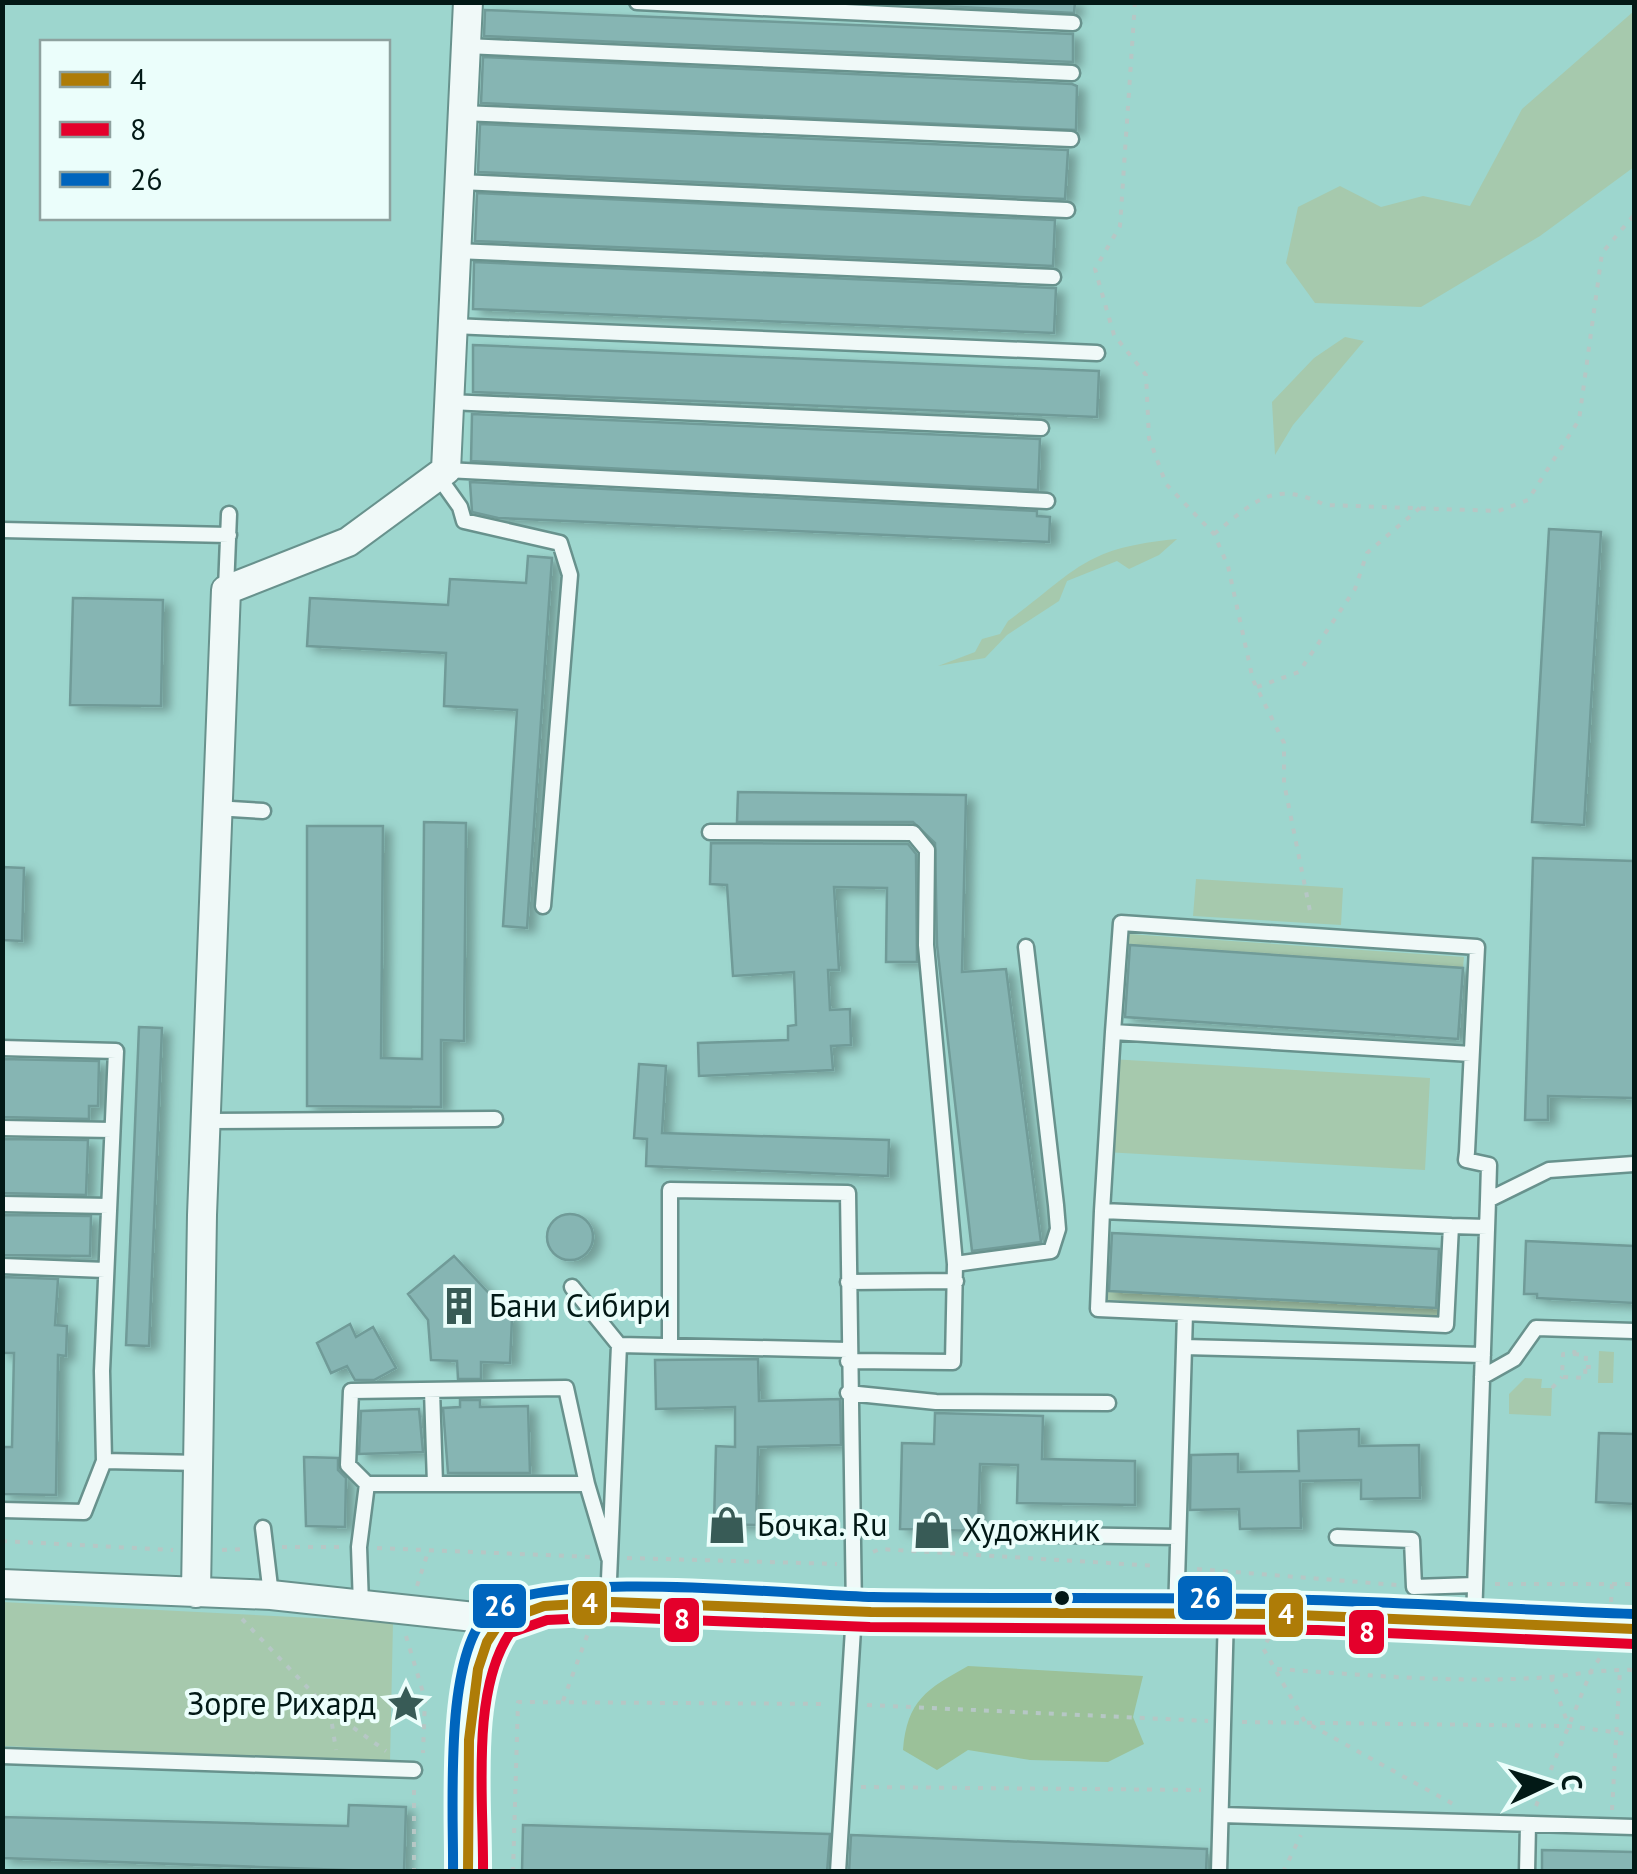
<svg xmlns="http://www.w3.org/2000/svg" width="1637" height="1874" viewBox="0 0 1637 1874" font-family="'PT Sans',sans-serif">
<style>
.green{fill:#a6c9ad}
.forest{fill:#9bc199}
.building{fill:#86b5b3;stroke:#709b98;stroke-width:2.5;filter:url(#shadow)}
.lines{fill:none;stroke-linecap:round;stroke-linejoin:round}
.lane-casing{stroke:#68928d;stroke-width:19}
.street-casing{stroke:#68928d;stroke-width:32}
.path{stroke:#b6c7c5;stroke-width:4;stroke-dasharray:5 8;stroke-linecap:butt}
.lane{stroke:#f0f9f8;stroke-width:14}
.street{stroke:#f0f9f8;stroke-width:28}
.bus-1-casing{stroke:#ebfefb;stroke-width:18}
.bus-2-casing{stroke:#ebfefb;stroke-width:18}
.bus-3-casing{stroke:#ebfefb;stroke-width:18}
.bus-1{stroke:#ae7c07;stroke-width:10}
.bus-2{stroke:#e4002b;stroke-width:10}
.bus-3{stroke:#0065bd;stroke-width:10}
.bus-dot{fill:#021916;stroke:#ebfefb;stroke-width:4}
.labels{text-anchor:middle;stroke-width:8;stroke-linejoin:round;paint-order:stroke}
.poi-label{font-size:32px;fill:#021916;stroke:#ebfefb;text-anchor:start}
.line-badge{stroke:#ebfefb;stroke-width:4}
.badge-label{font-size:28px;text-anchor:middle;font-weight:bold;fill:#fff}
</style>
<defs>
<filter id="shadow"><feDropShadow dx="8" dy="4.5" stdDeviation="5" flood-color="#0004"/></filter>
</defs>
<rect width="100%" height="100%" fill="#9dd6ce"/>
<path class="green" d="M1634,11V167L1540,236L1421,307L1315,303L1286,263L1298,207L1340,186L1381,207L1423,196L1470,206L1522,109Z
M1345,337L1364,341L1293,425L1275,455L1272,402L1314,358Z
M1177,539L1159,555L1129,569L1117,561L1067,581L1059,601L1007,635L985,658L938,666L975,652L982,639L1000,634L1008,621C1079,569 1083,548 1177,539Z
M1196,879L1343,888L1341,925L1193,916Z
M1128,934L1464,957L1463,968L1128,945Z
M1110,1059L1430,1078L1425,1170L1105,1152Z
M1108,1291L1438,1308V1317L1108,1300Z
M1599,1351L1614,1352L1613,1383H1598Z
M1525,1378L1542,1379L1541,1388H1552L1551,1416L1509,1414V1394Z
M2,1602L393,1622L390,1762L3,1746Z"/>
<path class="forest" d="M968,1666L1143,1676L1133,1717L1144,1744L1108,1762L1030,1760L968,1750L937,1770L903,1750C907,1700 927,1689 968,1666Z"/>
<path class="building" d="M868,2H1075L1074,13Z
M485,10L1073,34V62L484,36Z
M483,57L1072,84L1077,86L1076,130L481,103Z
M480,124L1068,150L1065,199L478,172Z
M477,193L1055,220L1053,266L475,241Z
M474,262L1052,288H1056L1054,333L473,309Z
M473,345L1099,371L1097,417L473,392Z
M472,414L1040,439L1038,490L471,461Z
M470,482L1037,511V516L1050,517L1049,542L498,518L472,512Z
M1549,529L1601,532L1584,825L1532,822Z
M528,556L552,558L527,928L503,926L517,710L444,706L446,653L307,646L310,598L448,605L450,579L526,583Z
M73,598L163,600L161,706L70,705Z
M738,792L966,795L962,972L1006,969L1041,1242L972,1251L937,945L935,843L913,822H737Z
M424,822L466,823L464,1041L441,1040V1107L307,1106V826H383L381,1058L422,1059Z
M711,843L908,844L916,854L917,962H886L887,888L834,887L839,970H828L830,1010L850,1009L851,1045L831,1046L833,1070L699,1076L698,1043L788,1040V1026L796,1025L794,972L733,976L727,885L710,884Z
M1533,858L1634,861V1098L1548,1096V1120H1525Z
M2,867L24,868L22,941L2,940Z
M1130,945L1463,968L1458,1039L1125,1017Z
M139,1027L162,1028L149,1346L126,1345Z
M2,1059L99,1061L98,1106H89V1119L2,1117Z
M639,1064L666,1066L662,1133L889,1140L888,1176L646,1166L647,1139L634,1138Z
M2,1139L88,1140L86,1195L2,1193Z
M547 1237a23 23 0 1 1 46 0a23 23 0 1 1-46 0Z
M2,1215L91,1216L90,1256L2,1255Z
M1112,1233L1439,1249L1436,1308L1109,1291Z
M1526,1241L1634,1246V1303L1537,1298V1294H1524Z
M454,1256L512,1318L510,1363L481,1362V1379H458L457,1361L431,1360L428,1320L408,1294Z
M2,1277L58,1279L55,1325L67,1326L66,1356L58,1355L56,1495L2,1494V1447H12L14,1353H2Z
M350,1324L356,1337L373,1327L396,1368L374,1380H355L347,1366L331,1373L317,1343Z
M758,1359L759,1401L840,1399L841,1445L758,1447L756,1525L714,1524L716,1446L735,1447V1407L656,1409L655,1360Z
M460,1400H480V1407L528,1406L530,1473H448L443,1408L460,1407Z
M419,1409L423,1452L359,1454L361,1411Z
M935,1413L1043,1416L1042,1459L1135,1461V1505L1017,1503L1018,1465L980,1464L978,1531L900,1529L902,1443L934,1444Z
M1359,1429V1446L1419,1445L1420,1498L1361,1499V1480L1300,1481L1301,1528L1240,1529L1239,1509L1190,1510L1191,1455L1238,1454V1472L1299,1471L1298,1431Z
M1599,1433L1634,1434V1504L1596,1502Z
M304,1457L338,1458V1470L346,1478L345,1527L306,1526Z
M349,1805L406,1807L404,1872L2,1858V1817L348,1826Z
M523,1825L830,1834L827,1872H522Z
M851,1835L1207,1849L1206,1872H849Z
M1542,1850L1634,1852V1872H1542Z"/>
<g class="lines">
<g class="lane-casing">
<path id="lane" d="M637,2L1073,23
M466,46L1072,73
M462,113L1071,139
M460,182L1067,210
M456,251L1053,277
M453,326L1097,353
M449,402L1041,428
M446,470L1047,501
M438,476L460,507L464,521L560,543L570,575L543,906
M2,530L229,535
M226,589L229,514
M215,808L263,811
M710,832L913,833L927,850L926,945L955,1264
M2,1048L116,1051L102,1371L104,1461L200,1463
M1471,1054L1113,1032L1121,923L1477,947L1467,1152L1466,1160L1489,1165L1488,1200L1549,1170L1634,1164
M208,1121L495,1119
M2,1128L112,1130
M2,1204L109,1206
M1102,1211L1113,1032
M1451,1226L1487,1227
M2,1266L105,1270
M848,1282L956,1281
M572,1287L619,1345L608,1603
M619,1345L848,1350
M670,1346V1190L848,1193L854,1613L838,1872
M1184,1347L1185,1313L1446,1325L1451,1226L1102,1211L1098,1309L1185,1313
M848,1361L953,1362L955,1264L1051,1251L1058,1229L1056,1205L1026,947
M1482,1377L1514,1359L1536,1328L1634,1331
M432,1390L435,1484
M848,1393L936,1402L1108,1403
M367,1484L348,1465L351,1391L566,1388L587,1484L609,1558
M2,1510L84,1512L104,1461
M263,1528L271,1595
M1004,1534L1177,1537
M1337,1537L1412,1540L1414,1587L1475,1585
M361,1605L359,1547L367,1484H587
M1176,1614L1184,1347L1483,1355
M1474,1620L1488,1200
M2,1756L414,1770
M1221,1815L1634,1827
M1219,1872L1226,1614
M1527,1872L1528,1824"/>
</g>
<g class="street-casing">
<path id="street" d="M2,1584L271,1595L502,1620
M196,1593L202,1215L226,590L348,542L446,470L468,2
M468,1872C470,1814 458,1661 500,1622C534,1589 687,1606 737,1608C915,1615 1094,1612 1273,1614C1393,1616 1514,1626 1634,1629"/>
</g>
<path class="path" d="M1135,2L1120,226L1095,269L1114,335L1146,375L1149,438L1166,484L1214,534L1228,566L1253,680L1284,743V783L1311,916
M1214,534C1254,502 1273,479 1325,505L1498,511L1528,500L1579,420L1602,253L1634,215
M1257,687L1299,672L1355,589L1367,553L1422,506
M1574,1354L1586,1355L1585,1378L1562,1377L1563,1354H1574L1575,1348
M1586,1367H1598
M1552,1388L1562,1377
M2,1541L173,1550
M282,1547H342
M377,1548L592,1557
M222,1550L247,1549
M873,1552L880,1549L1157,1566
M627,1558L837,1564
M1197,1569L1397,1585
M1495,1584H1634
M417,1586L428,1552
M1611,1602L1612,1583
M242,1619L330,1711L386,1751
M406,1636L425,1699L423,1753
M1269,1638L1263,1648L1305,1722L1453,1804
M1277,1669C1367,1675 1460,1684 1550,1677C1579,1674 1605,1669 1634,1670
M1551,1677L1568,1724
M563,1701L591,1625
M867,1705L1208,1721
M330,1711L336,1750
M1242,1722L1569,1726L1634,1735
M861,1787L1201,1790
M414,1790V1872
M1536,1806L1592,1669L1602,1655
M1612,1810L1620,1670
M513,1872L518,1702L828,1704
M1283,1872L1301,1835"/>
<use href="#lane" class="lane"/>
<use href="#street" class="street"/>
<g class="bus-1-casing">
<path id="bus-1" d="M468,1872L469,1740L478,1669L487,1642L500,1622L544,1606L612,1602L871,1612L1273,1614L1634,1629"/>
</g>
<g class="bus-2-casing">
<path id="bus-2" d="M483,1872C484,1802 470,1693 510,1633L547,1620L612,1617L870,1627L1318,1630L1634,1644"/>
</g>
<g class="bus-3-casing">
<path id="bus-3" d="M453,1872C454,1812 442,1647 493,1609C547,1568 795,1595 873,1597C1006,1599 1140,1597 1273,1599C1393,1601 1514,1610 1634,1614"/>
</g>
<use href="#bus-1" class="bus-1"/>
<use href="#bus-2" class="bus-2"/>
<use href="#bus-3" class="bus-3"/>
</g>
<defs>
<g id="building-bare" transform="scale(3)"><path d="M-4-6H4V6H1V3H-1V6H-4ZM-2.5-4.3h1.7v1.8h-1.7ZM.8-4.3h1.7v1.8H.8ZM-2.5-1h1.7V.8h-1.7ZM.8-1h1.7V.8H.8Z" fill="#385b56" stroke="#ebfefb" stroke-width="2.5" paint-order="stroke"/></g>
<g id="shop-bare" transform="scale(3)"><path d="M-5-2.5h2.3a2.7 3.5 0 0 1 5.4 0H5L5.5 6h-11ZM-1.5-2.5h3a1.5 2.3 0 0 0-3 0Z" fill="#385b56" stroke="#ebfefb" stroke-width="2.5" paint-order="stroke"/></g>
<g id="sight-bare" transform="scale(3)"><path d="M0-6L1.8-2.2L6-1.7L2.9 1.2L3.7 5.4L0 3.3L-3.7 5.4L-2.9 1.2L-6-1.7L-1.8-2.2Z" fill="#385b56" stroke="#ebfefb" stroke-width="2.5" paint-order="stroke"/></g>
</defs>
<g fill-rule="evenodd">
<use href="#building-bare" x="459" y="1306"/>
<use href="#shop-bare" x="727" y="1525"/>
<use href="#shop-bare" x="932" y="1530"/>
<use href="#sight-bare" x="406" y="1704"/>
</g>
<circle class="bus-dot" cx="1062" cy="1598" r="9"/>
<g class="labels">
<g class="poi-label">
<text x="489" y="1317">Бани Сибири</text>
<text x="757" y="1536">Бочка. Ru</text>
<text x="962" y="1541">Художник</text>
<text x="376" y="1715" text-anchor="end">Зорге Рихард</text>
</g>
</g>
<g class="line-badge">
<rect x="1176" y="1574" width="58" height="48" rx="10" fill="#0065bd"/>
<rect x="570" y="1579" width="39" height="48" rx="10" fill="#ae7c07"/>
<rect x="471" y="1582" width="57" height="48" rx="10" fill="#0065bd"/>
<rect x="1267" y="1591" width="38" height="48" rx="10" fill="#ae7c07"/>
<rect x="662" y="1596" width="39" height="48" rx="10" fill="#e4002b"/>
<rect x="1347" y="1608" width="39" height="48" rx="10" fill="#e4002b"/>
</g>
<g class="badge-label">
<text x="1205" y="1608">26</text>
<text x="590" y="1613">4</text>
<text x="500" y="1616">26</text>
<text x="1286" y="1624">4</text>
<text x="682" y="1629">8</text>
<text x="1367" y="1642">8</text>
</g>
<rect width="1637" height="1874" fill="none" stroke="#021916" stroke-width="10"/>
<rect x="40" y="40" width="350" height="180" fill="#ebfefb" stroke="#8ea29f" stroke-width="2.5"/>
<rect x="60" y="72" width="50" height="15" fill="#ae7c07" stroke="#8ea29f" stroke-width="2.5"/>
<text x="130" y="90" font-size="30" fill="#021916">4</text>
<rect x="60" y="122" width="50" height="15" fill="#e4002b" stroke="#8ea29f" stroke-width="2.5"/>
<text x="130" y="140" font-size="30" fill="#021916">8</text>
<rect x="60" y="172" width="50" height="15" fill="#0065bd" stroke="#8ea29f" stroke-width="2.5"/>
<text x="130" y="190" font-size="30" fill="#021916">26</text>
<g transform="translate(1547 1784) rotate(86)" stroke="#ebfefb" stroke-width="8" paint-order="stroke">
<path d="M0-8L18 38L0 25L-18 38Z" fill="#021916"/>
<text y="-15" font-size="28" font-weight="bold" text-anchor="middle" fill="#021916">С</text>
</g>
</svg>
